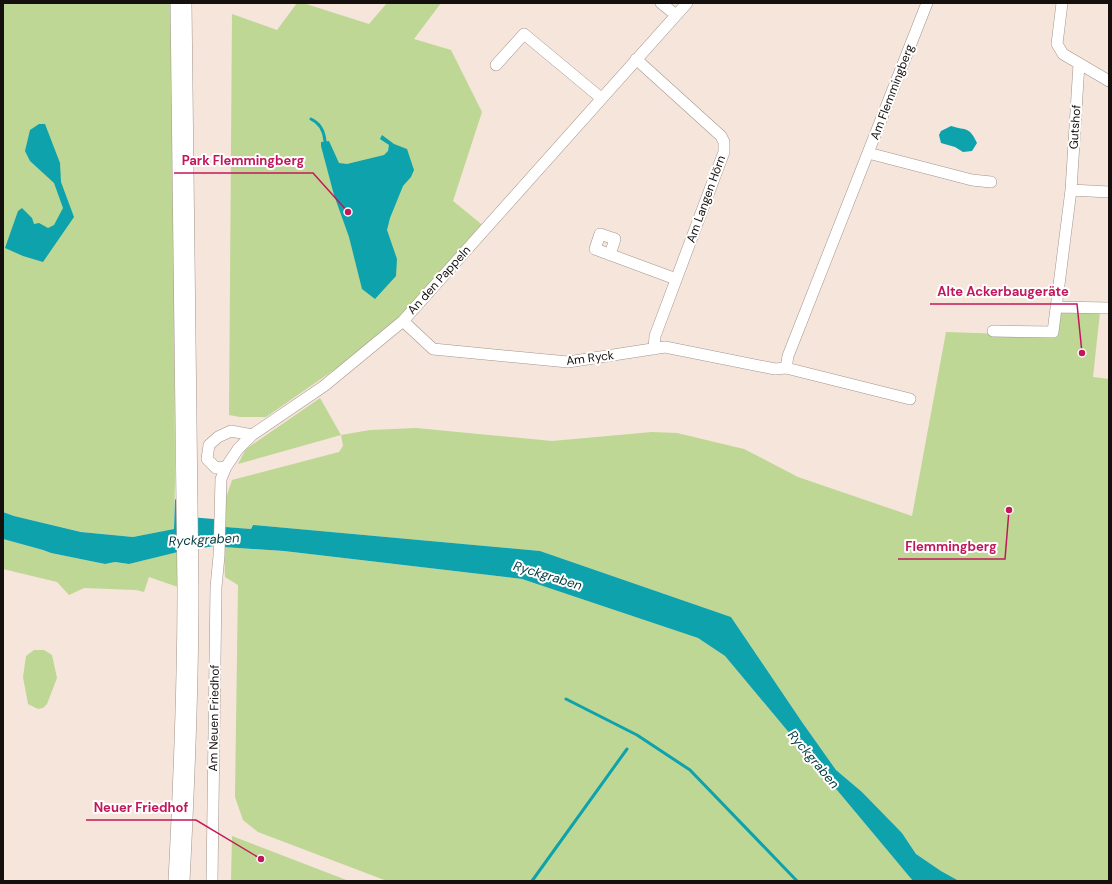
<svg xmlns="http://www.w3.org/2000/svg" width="1112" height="884" viewBox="0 0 1112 884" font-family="'DM Sans',sans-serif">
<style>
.green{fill:#bed794}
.water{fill:#0da2ac}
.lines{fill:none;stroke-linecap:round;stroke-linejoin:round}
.stream{stroke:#0da2ac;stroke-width:3}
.street-casing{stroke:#a3958c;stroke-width:12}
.highway-casing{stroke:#a3958c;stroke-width:22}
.street{stroke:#fff;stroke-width:11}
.highway{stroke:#fff;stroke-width:21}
.labels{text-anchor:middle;stroke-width:4;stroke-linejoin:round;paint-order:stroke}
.street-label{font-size:12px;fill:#15100d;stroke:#fff}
.water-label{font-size:13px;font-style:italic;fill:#003a3e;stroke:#fff}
.leader{fill:none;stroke:#c2185b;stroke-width:1.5}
.callout-dot{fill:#c2185b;stroke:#fff;stroke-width:1.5}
.callout-label{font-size:13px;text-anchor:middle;font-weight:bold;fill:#c2185b;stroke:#fff;stroke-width:4;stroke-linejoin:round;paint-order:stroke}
</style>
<rect width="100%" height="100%" fill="#f5e5db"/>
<path class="green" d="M3,3H172L174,170L175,480L174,529L133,537L82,532L14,516L3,512Z
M297,3H303L369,24L387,3H441L414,39L451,50L482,112L453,201L480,223L483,227L401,316L354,356L266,417H240L229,415L232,14L277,30Z
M1061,312H1100L1093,377L1109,379V881H959L941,871L916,854L902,833L862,792L836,770L802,722L731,617L540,551L253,525L251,529L224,527L226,498L232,480L339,452L343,446L341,435L238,464L246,449L320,398L341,435L370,430L416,428L552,441L652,432L677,433L744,449L798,477L912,516L946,332L1057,336Z
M3,539L43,550L51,553L105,564L115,562L129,564L178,552V587L149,577L144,592L136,590L84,588L69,595L57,582L3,569Z
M224,547L284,551L522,579L698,638L725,656L913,881H387L258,832L243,820L235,797L238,585L225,577Z
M34,650H44L52,655L57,678L47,704L43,708L38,709L28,704L23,677L26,656Z
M232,836L349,881H231Z"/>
<path class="water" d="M39,124H45L60,163L61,182L74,217L43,262L23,256L5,248L18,211L22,208L32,218L34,224L39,223L48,228L54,225L63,208L54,183L30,161L25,151L30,130Z
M951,126C967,131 969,126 977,143L972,151L963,152L955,147L941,143L939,135L941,131Z
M382,135L394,144L407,149L414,170L411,177L403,186L390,218L387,230L397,259L396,276L375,299L362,289L349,237L334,195L321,146V142L329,141L339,163L347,164L384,155L388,151L389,145L380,139Z
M178,496V516L225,520V527L251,529L253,525L540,551L731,617L802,722L836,770L862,792L902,833L916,854L941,871L959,881H913L725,656L698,638L522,579L284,551L224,547L214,546L178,552L129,564L115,562L105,564L51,553L43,550L3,539V512L14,516L81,532L133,537L174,529L175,500Z"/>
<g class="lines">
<path class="stream" d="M311,119C320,123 324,131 325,141
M566,699L637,735L690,770L797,881
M532,881L627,749"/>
<g class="street-casing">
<path id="street" d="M661,3L676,15
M1062,3L1057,44L1063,54L1109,81
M636,59L721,136L724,142V152L655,336L654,349
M496,65L524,34L601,98
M868,153L972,180L991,182
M1071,190L1079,64
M610,255L615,239L600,234L595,249L676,279
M1056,307L1109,308
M403,321L433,349L568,362L665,347L775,369L786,368L910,399
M993,331L1053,332L1071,190L1109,192
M786,368L788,356L927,3
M226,467L216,468L207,459L209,445L218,437L231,431L252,435
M212,881L216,587L219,556L221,479L226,467L238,449L252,435L324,386L403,321L687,3"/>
</g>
<g class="highway-casing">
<path id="highway" d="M179,881C184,784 188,687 188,589L181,3"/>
</g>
<use href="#street" class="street"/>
<use href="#highway" class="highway"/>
</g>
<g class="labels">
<g class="street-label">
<text transform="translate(892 92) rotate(-69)" y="4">Am Flemmingberg</text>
<text transform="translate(1075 127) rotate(-86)" y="4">Gutshof</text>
<text transform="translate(706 199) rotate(-70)" y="4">Am Langen Hörn</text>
<text transform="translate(439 280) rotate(-48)" y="4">An den Pappeln</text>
<text transform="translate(590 358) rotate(-7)" y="4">Am Ryck</text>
<text transform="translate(214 718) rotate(-89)" y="4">Am Neuen Friedhof</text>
</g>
<g class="water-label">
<text transform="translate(204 539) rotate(-3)" y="5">Ryckgraben</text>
<text transform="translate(548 575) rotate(17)" y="5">Ryckgraben</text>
<text transform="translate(814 759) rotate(50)" y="5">Ryckgraben</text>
</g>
</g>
<path class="leader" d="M348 212L313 173H174M1082 353L1077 304H930M1009 510L1005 559H898M261 859L196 820H86"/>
<g class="callout-dot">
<circle cx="348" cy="212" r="4"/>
<circle cx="1082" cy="353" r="4"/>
<circle cx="1009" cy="510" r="4"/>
<circle cx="261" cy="859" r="4"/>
</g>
<g class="callout-label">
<text x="243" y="165">Park Flemmingberg</text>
<text x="1003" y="296">Alte Ackerbaugeräte</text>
<text x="951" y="551">Flemmingberg</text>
<text x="141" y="812">Neuer Friedhof</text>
</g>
<rect width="1112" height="884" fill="none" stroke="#15100d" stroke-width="8"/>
</svg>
